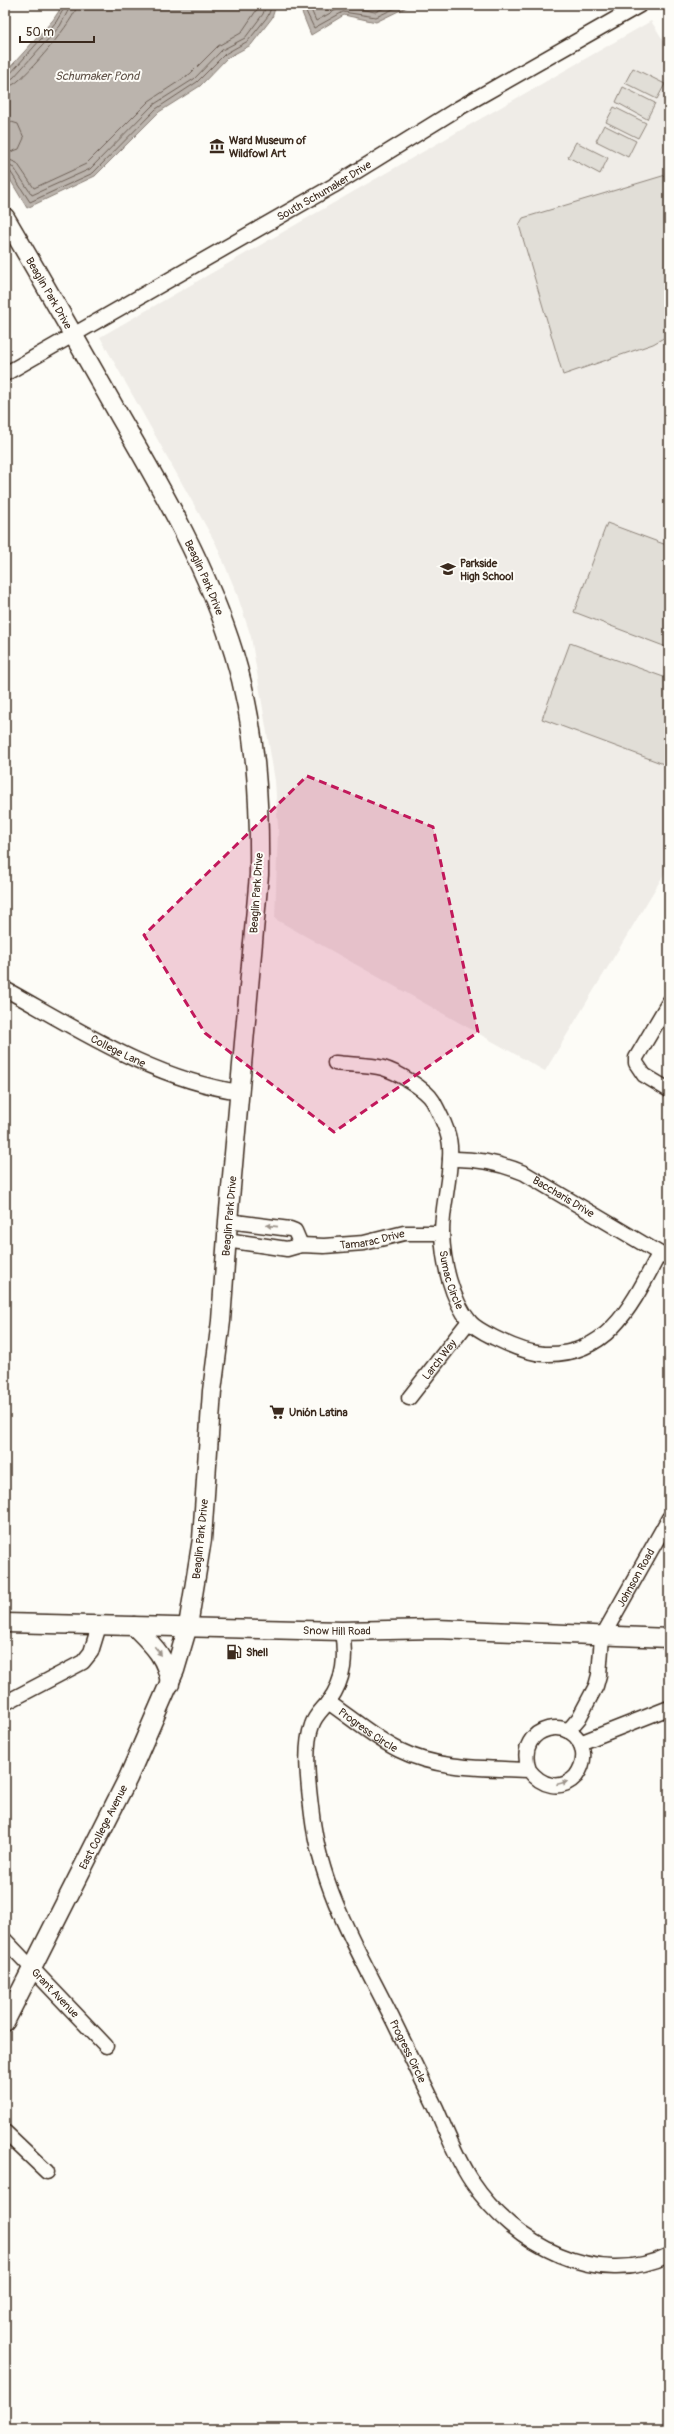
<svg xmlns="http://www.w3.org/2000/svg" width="674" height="2434" viewBox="0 0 674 2434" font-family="Pangolin,sans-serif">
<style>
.built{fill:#efece7}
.green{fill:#e1ded7;stroke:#8e847a}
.water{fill:#bbb4ad;stroke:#887d74}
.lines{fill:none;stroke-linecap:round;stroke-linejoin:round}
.shore{stroke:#6e6157;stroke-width:1}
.minor-casing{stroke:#3b2a1e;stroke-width:17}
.major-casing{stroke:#3b2a1e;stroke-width:21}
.minor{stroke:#fdfcf7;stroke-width:14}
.major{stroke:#fdfcf7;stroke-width:18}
.oneway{fill:#9c938a}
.marked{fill:#c2185b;fill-opacity:0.2;stroke:#c2185b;stroke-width:3;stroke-dasharray:8 5;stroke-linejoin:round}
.labels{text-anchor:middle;stroke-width:4;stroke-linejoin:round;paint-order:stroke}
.poi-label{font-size:11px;font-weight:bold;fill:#3b2a1e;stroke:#fdfcf7;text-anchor:start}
.street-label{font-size:11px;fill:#3b2a1e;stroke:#fdfcf7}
.water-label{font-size:12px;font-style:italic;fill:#615349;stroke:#fdfcf7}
</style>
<rect width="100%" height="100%" fill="#fdfcf7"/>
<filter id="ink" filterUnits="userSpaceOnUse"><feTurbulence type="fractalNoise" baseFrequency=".025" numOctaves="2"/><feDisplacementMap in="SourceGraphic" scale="8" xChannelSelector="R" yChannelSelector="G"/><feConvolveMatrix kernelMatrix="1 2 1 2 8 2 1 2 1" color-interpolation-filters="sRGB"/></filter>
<g filter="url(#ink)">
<path class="built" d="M651,21L669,49V866L545,1071L275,919L278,827L275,781L251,637L237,594L216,544L100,337Z"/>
<path class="green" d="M633,68L665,84L657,99L625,83Z
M623,87L655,103L647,119L616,102Z
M614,107L646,123L638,138L606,122Z
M604,125L636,141L628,157L596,141Z
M576,142L608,158L600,174L568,157Z
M669,174V335L653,344L563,375L519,225L523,218Z
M607,523L669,546V648L574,612Z
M570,643L669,679V766L542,719Z"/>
<path class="water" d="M63,5H276L272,18L251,45L227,58L200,86L159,112L95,176L27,208L5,171V140L9,137L8,135L5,136V73L53,20Z
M299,5H411L376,22L344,15L311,35Z"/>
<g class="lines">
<path class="shore" d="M303,5L314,28L343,12L376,17L402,5
M309,5L316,21L343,6L375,12L391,5
M5,76L10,74L56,22L66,5
M5,81L13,78L60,26L71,5
M5,87C8,86 11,86 14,84C26,77 77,18 77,5
M5,120L18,124L24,138L19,149L5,154
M5,158L17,163L34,188L86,164L149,101L190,74L218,46L241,33L260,5
M5,164L14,168L32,195L90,169L153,105L194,79L222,50L245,38L263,14L266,5
M5,169L10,171L30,202L93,173L156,109L197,82L225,54L248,41L268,16L272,5"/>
<g class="minor-casing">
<g id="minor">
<path id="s1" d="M5,374L333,186L459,108L640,5"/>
<path id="s2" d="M5,989C79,1030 155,1080 240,1092"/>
<path d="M669,1002L636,1058V1063L644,1075L669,1090"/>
<path id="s3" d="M335,1063C350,1065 369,1064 383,1068C397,1072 426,1089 433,1101C440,1114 449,1131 450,1146C452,1175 442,1204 442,1233C443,1262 451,1299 470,1322C476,1329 487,1334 495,1338C511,1346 527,1353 544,1354C609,1357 633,1303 659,1254"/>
<path id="s4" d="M450,1159C477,1158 500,1163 524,1173L669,1259"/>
<path d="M228,1221L290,1229L295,1231L301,1245"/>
<path id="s5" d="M226,1240L287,1249L301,1245L324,1246L364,1243L404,1233H442"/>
<path id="s6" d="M409,1398L469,1321"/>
<path id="s7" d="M342,1631C346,1657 345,1679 329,1701C323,1709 315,1715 312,1725C303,1749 309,1790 312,1815C321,1892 361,1955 394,2022C408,2051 422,2079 436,2108C447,2133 457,2160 472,2182C513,2244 598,2290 669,2255"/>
<path id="s8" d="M328,1702C350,1717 376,1739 399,1750C439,1770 486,1768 529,1770C541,1786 561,1792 576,1776C581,1769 584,1761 583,1753C578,1712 513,1724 529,1770"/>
<path d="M5,1703L83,1662L91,1652L99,1626"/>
<path id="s9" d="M568,1731L579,1718L596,1686L599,1675L602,1637L669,1518"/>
<path d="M580,1743L669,1708"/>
<path id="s10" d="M5,1940L106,2046"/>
<path d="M5,2132L47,2172"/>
</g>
</g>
<g class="major-casing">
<g id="major">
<path id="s11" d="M5,217C44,283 82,350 120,417C164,493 208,569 234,654C256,726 260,800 259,875L228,1221L221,1321L212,1391L202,1539L188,1626L175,1670L128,1778L5,2022"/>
<path id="s12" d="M5,1623L342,1631L436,1629L669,1638"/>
<path d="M134,1626C152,1644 167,1657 170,1684"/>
</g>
</g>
<use href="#minor" class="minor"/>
<use href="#major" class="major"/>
</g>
<defs><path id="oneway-solid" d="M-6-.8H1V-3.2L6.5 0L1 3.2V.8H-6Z"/></defs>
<g class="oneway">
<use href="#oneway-solid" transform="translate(272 1226) rotate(-174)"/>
<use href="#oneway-solid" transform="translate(158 1651) rotate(52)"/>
<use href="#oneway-solid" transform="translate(562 1783) rotate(-15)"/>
</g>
</g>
<path class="marked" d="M307,776L433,827L478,1032L334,1132L205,1033L144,935Z"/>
<defs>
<g id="museum-bare" transform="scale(1.2)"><path d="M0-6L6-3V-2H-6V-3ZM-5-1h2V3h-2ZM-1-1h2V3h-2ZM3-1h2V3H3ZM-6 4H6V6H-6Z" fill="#3b2a1e" stroke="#fdfcf7" stroke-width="2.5" paint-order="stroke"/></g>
<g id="school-bare" transform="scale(1.2)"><path d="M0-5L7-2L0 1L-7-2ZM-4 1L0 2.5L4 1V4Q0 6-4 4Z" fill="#3b2a1e" stroke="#fdfcf7" stroke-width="2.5" paint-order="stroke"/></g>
<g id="supermarket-bare" transform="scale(1.2)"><path d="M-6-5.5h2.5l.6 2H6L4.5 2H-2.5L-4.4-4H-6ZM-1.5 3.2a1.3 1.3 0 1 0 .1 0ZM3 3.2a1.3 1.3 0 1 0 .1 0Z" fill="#3b2a1e" stroke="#fdfcf7" stroke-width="2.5" paint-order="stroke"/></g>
<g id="fuel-bare" transform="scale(1.2)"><path d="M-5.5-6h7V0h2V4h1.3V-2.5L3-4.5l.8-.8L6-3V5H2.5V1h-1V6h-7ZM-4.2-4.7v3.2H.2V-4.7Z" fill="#3b2a1e" stroke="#fdfcf7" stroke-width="2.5" paint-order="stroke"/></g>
</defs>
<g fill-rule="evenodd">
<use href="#museum-bare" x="217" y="146"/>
<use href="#school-bare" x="448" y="569"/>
<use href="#supermarket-bare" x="277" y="1412"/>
<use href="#fuel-bare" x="234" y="1652"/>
</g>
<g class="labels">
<g class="poi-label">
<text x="229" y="144">Ward Museum of<tspan x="229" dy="13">Wildfowl Art</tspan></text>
<text x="460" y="567">Parkside<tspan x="460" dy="13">High School</tspan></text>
<text x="289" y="1416">Unión Latina</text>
<text x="246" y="1656">Shell</text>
</g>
<g class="street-label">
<text dy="4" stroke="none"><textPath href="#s1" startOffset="368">South Schumaker Drive</textPath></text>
<text dy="4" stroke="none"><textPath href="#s11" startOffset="88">Beaglin Park Drive</textPath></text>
<text dy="4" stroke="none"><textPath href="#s11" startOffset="412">Beaglin Park Drive</textPath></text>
<text transform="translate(256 893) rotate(-86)" y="4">Beaglin Park Drive</text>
<text dy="4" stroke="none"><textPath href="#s2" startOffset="129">College Lane</textPath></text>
<text dy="4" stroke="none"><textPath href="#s4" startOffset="122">Baccharis Drive</textPath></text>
<text transform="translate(229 1216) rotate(-85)" y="4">Beaglin Park Drive</text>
<text dy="4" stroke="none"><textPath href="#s5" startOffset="148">Tamarac Drive</textPath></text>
<text dy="4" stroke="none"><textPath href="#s3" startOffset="293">Sumac Circle</textPath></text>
<text dy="4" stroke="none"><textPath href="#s6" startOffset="49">Larch Way</textPath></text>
<text transform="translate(200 1539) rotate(-84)" y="4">Beaglin Park Drive</text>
<text dy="4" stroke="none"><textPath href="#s9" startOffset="171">Johnson Road</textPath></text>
<text dy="4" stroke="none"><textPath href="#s12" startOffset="332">Snow Hill Road</textPath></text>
<text dy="4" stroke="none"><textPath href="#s8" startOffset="49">Progress Circle</textPath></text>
<text transform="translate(103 1827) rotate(-63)" y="4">East College Avenue</text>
<text dy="4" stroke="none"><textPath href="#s10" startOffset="73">Grant Avenue</textPath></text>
<text dy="4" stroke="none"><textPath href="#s7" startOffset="450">Progress Circle</textPath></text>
</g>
<g class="water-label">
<text x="97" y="80">Schumaker Pond</text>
</g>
</g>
<rect width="674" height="2434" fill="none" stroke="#fdfcf7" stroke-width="20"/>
<rect x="10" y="10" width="654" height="2414" fill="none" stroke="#3b2a1e" stroke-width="1.5" filter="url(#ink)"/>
<path d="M20 36v6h74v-6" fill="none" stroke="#3b2a1e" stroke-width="2"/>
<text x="26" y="36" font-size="12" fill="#3b2a1e" stroke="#fdfcf7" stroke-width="3" paint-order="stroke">50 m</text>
</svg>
